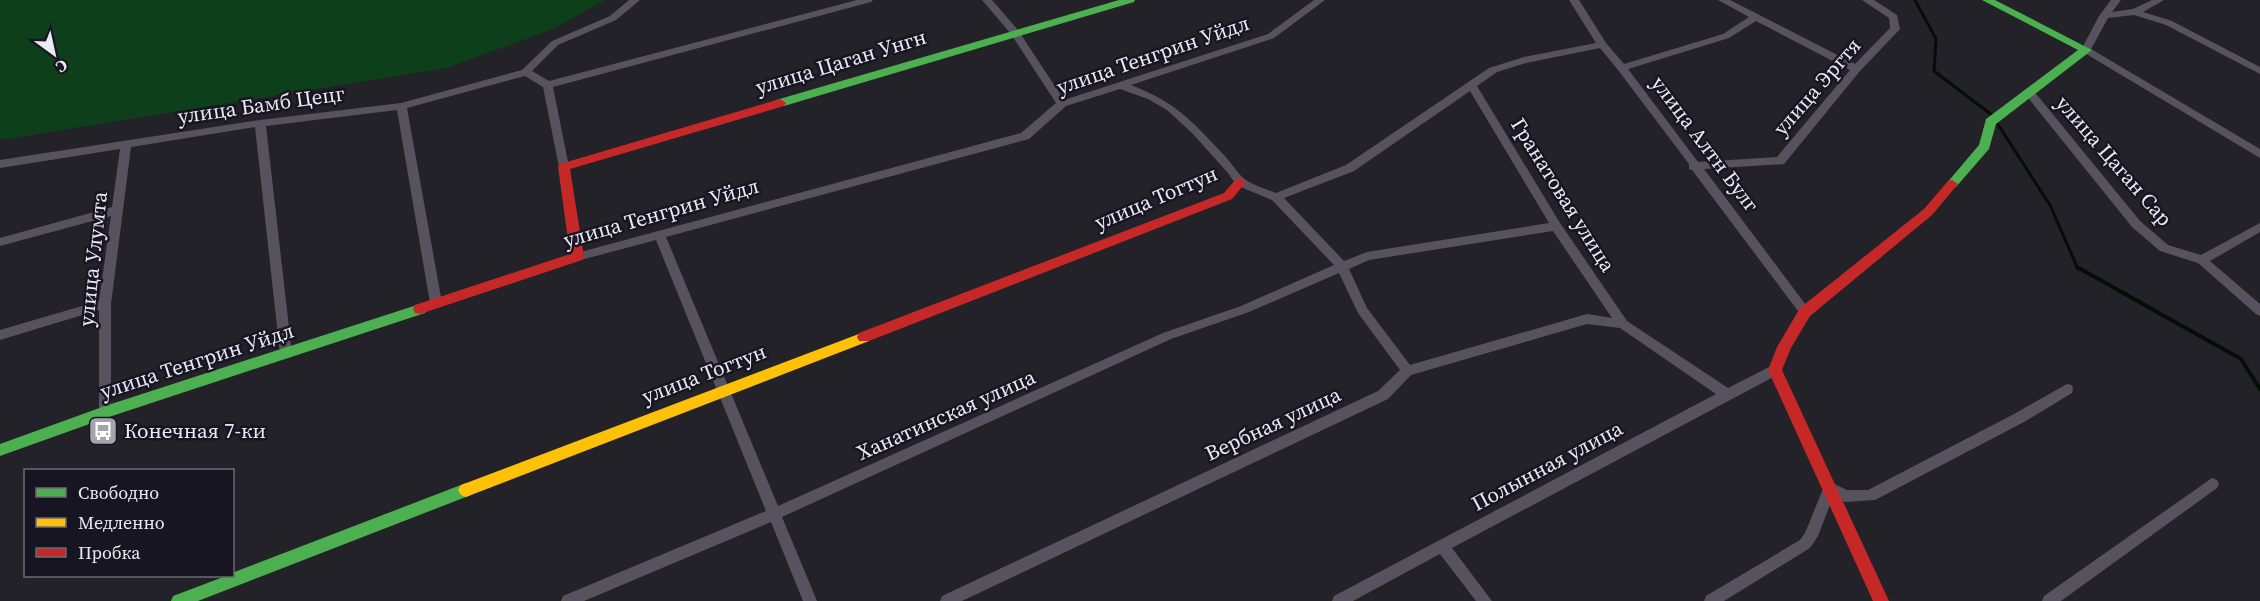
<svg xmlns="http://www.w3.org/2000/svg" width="2260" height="601" viewBox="0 0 2260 601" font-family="'Source Serif 4',serif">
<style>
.green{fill:#0d401a}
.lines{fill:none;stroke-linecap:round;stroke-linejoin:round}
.stream-far1{stroke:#030f05;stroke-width:3}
.stream{stroke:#030f05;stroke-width:4}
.street{fill:#57535e;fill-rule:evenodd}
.fast{fill:#4caf50;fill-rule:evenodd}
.slow{fill:#ffc107;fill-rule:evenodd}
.jam{fill:#c62828;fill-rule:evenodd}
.labels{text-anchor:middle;stroke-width:5;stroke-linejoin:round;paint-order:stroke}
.street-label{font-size:21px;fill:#ebe9f3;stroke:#181522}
.poi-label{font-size:21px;fill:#ebe9f3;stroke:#181522;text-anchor:start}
</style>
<rect width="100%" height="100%" fill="#232228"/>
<path class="green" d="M0,0H605L553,29L446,68L0,140Z"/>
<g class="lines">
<path class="stream-far1" d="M1915,0L1936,39L1934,71L1992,115
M1997,123L2050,205L2078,269"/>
<path class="stream" d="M2077,267L2241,359L2260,389"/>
<path class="street" d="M629,0H640L616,20L558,45L532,71L549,81L857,0H873L871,2L553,87L569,167L564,171L559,167L543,87L525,76L407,108L442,303L440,306H432L430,303L397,110L266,126L292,354L290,357H282L280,354L255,127L131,147L111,304V412L110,416L105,417L100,416L99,412V310L0,340V330L99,301L111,216L0,246V238L112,207L120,149L0,168V160L260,120L401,103L522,70L552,41L610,16Z
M982,0H992L1018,30L1064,100L1268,34L1314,0H1325L1274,38L1131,85C1175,102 1190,119 1222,153C1229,159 1239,176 1246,180C1255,186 1266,189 1276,193L1346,165L1489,68L1524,57L1596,43L1569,0H1579L1606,43L1624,64L1723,34L1749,17L1718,0H1730L1855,64L1890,28L1889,18L1862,0H1874L1897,15L1900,29L1860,71L1784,164L1704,169L1809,309L1811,312L1809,315H1801L1692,170L1689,169V164L1618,70L1600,48L1526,63L1497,72L1477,86L1560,223L1627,321L1728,388L1771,366H1779L1781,370L1779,374L1452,548L1492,601H1476L1440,554L1353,601H1332L1334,596L1716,394L1620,328L1587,324L1411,375L1388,399L962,601H940L942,596L1378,391L1400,370L1358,313L1339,273L1249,312L1171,339L782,517L817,601H803L771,522L584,601H561L563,596L766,511L656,240L577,261L571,257L573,254L1021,133L1056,103L1011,34ZM1756,21L1850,70L1777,157L1698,162L1628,69L1729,38ZM1120,89L1148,99L1167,110L1192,133L1228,173L1236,185L1272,200L1334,265L1241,306L1163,333L778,506L666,237L1029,139L1066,106ZM1470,91L1549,223L1367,252L1344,261L1284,198L1354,171ZM1553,231L1612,318L1587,314L1410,365L1367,308L1349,269L1369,260Z
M2111,0H2121L2112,12L2133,9L2152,0H2164L2143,12L2172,21L2260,67V74L2166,25L2134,15L2108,18L2091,49L2260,149V158L2083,52L2081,50L2099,16Z
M2029,89L2033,90L2140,221L2168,245L2201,255L2260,223V232L2210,261L2260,304V316L2256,314L2198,263L2160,251L2132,227L2025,94V90Z
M2067,384L2072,385L2073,389L2072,393L2024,422L1875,500L1845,502L1833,497L1818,536L1810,548L1724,601H1704L1706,596L1800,540L1805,533L1825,484L1830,482L1847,490H1868L2014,414Z
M2212,478L2217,480L2219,484L2217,488L2061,601H2042L2044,596Z"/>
<path class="fast" d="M1119,0H1135L1134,2L784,106H776L774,103L776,100Z
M1982,0H1995L2092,50L1996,124L1989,149L1956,187L1952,188L1946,184L1979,145L1986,119L2078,50Z
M420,304L425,305L427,309L425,313L109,417L0,456V444L105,406Z
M466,483L471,485L474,490L471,495L198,601H171L173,596L226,576H232V573Z"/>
<path class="slow" d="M864,332L869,333L871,337L869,341L471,495L466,497L461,495L458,490L461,485Z"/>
<path class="jam" d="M780,99L786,103L784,106L570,169L584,257L582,260L420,314L415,313L413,309L415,305L570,254L558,167L560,164Z
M1240,178L1246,182L1232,199L869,341H859L857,337L859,333L1224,193L1236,179Z
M1952,180L1958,184L1932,215L1810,316L1791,348L1782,370L1889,601H1873L1768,370L1777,347L1800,308L1924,209L1948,181Z"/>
</g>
<defs>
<g id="bus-square" transform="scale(1.5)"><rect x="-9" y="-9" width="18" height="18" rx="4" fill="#a5a3ac" stroke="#181522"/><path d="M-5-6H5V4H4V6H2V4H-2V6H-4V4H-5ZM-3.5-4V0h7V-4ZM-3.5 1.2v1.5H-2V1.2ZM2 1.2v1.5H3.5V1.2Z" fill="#fff"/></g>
</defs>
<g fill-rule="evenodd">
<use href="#bus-square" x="103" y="431"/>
</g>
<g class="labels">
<g class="street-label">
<text transform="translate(1153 55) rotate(-19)" y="7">улица Тенгрин Уйдл</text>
<text transform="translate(841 62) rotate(-17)" y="7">улица Цаган Унгн</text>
<text transform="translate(1817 87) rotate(-49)" y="7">улица Эргтя</text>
<text transform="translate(261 105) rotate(-8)" y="7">улица Бамб Цецг</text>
<text transform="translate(1705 144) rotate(53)" y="7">улица Алтн Булг</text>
<text transform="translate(2114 161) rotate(49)" y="7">улица Цаган Сар</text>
<text transform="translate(1563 195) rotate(58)" y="7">Гранатовая улица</text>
<text transform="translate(1156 198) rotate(-23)" y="7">улица Тогтун</text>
<text transform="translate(661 213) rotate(-16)" y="7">улица Тенгрин Уйдл</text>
<text transform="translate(93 259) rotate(-84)" y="7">улица Улумта</text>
<text transform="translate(197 361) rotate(-18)" y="7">улица Тенгрин Уйдл</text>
<text transform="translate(704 374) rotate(-21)" y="7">улица Тогтун</text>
<text transform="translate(946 415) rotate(-24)" y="7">Ханатинская улица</text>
<text transform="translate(1273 424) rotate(-25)" y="7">Вербная улица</text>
<text transform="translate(1547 466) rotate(-28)" y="7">Полынная улица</text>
</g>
<g class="poi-label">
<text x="124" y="438">Конечная 7-ки</text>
</g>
</g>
<rect x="24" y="469" width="210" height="108" fill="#181522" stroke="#6c6a76" stroke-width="1.5"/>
<rect x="36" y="488" width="30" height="9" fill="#4caf50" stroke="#6c6a76" stroke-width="1.5"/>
<text x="78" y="499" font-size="18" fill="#ebe9f3">Свободно</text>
<rect x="36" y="518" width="30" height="9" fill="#ffc107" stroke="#6c6a76" stroke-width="1.5"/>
<text x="78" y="529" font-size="18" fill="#ebe9f3">Медленно</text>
<rect x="36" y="548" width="30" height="9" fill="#c62828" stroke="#6c6a76" stroke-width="1.5"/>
<text x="78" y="559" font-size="18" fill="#ebe9f3">Пробка</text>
<g transform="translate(54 54) rotate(147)" stroke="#181522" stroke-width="4.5" paint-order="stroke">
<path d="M0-4.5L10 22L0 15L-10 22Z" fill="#ebe9f3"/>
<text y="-9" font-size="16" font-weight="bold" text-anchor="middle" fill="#ebe9f3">С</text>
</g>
</svg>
